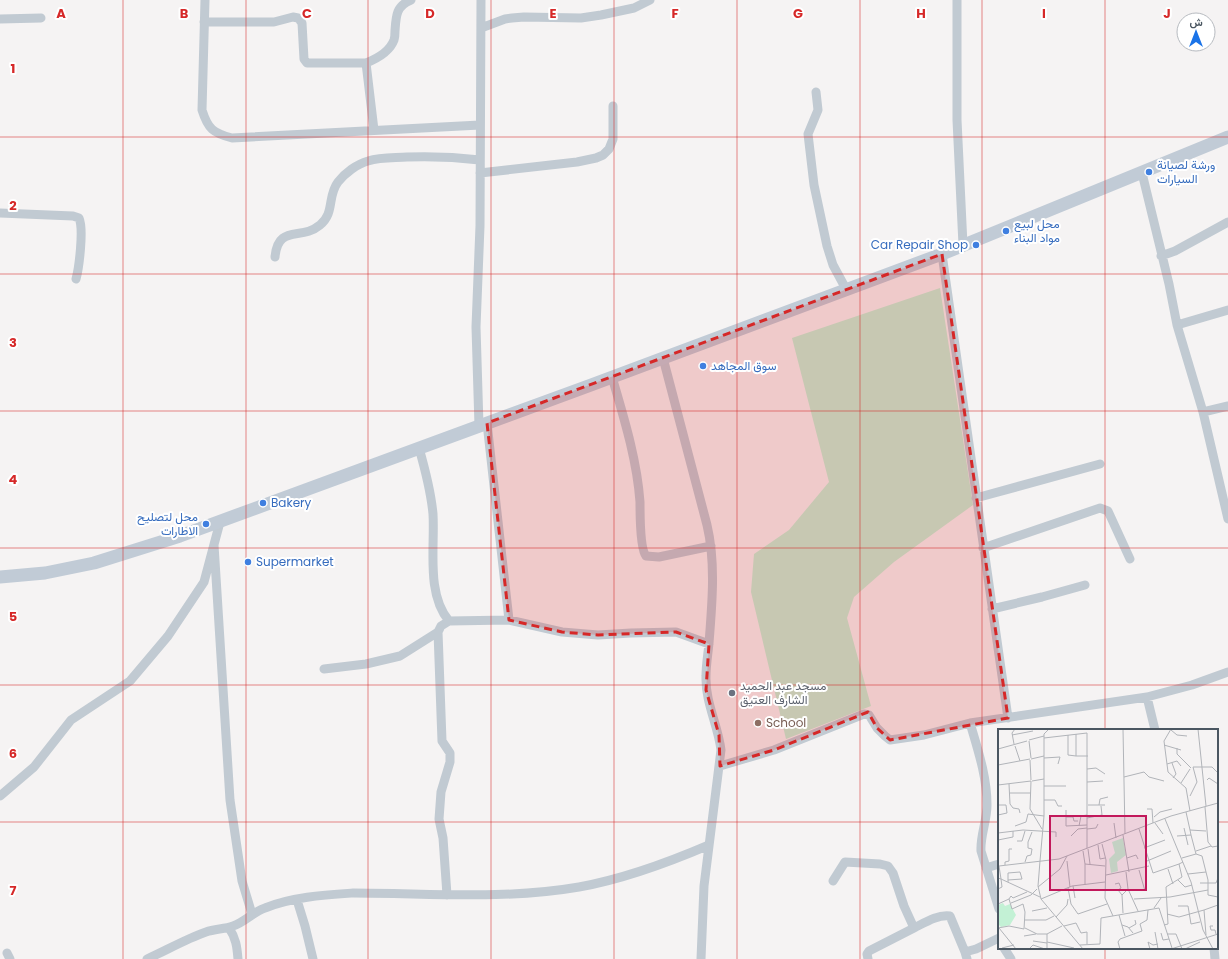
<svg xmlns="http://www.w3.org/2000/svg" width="1228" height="959" viewBox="0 0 1228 959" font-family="Poppins,Vazirmatn,sans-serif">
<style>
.green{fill:#c3f1d5}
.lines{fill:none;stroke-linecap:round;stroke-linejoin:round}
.street{stroke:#c1cad2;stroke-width:9}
.secondary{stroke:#c1cbd6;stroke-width:13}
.marked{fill:#d62828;fill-opacity:0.2;stroke:#d62828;stroke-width:3;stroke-dasharray:8 5;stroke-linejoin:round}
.grid{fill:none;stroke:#d62828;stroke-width:1;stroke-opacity:0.55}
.shop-dot{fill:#3f7fe0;stroke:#fff;stroke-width:1.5}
.worship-dot{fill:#6b7280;stroke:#fff;stroke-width:1.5}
.education-dot{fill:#8d6e63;stroke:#fff;stroke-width:1.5}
.labels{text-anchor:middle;stroke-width:4;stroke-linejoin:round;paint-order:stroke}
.shop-label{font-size:12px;fill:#366cbe;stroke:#fff;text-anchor:start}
.worship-label{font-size:12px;fill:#5b616d;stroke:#fff;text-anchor:start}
.education-label{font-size:12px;fill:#785e54;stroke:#fff;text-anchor:start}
.inset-road{fill:none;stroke:#b1b4b9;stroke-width:1}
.view{fill:#c2185b;fill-opacity:0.15;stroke:#c2185b;stroke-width:2}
.inset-edge{fill:none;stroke:#4a5661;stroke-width:2}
.grid-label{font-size:13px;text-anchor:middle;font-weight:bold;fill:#d62828;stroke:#fff;stroke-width:4;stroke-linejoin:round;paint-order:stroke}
</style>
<rect width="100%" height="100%" fill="#f5f3f3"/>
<path class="green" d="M940,288L973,505L894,562L854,597L847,618L871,706L786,739L751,592L754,554L789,530L829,482L792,338Z"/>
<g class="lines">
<path class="street" d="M205,0L202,110C208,129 213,133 232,138L480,125
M957,0V120L963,245
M0,19L41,18
M204,22H274L293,17L298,18L302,23L304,59L307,63H366C376,59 390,51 394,40C395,37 395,34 395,31C396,16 396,6 411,0
M481,28L505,19L512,18L524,17L581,18L601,15L634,8L650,0
M366,63L374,130
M816,92L818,110L808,134L814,185L827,246L833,265L846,289
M480,173L577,162L596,158L603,155L609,149L613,139V106
M1142,173L1169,284L1177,325L1203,412L1228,519
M0,213L73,216L79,218C84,229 79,268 76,279
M942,254L1008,718
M1161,256L1175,251L1228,222
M275,257C278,224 301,241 320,225C335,213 327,196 338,182C345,173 357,164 368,161C381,157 394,158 407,157C433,156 455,157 480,160
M1177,325L1228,310
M663,358L707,525C716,563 712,604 709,643C708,654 706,665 706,676C705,702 718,725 721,750L704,886L701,959
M612,377C624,418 637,460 640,502C640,514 640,549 646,556L659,557L711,546
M1203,412L1228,406
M487,423L509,620
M479,426L476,327L480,226L481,0
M419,448C425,469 431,492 433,514C435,547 426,594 449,621L509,620L562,632L598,635L631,633L676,632L709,644
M976,498L1100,464
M214,545L230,800L242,881L252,914
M983,548L1100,508L1108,511L1130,559
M992,609L1042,597L1085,585
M324,669L366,664L400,656L438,632
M1147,697L1155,730
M970,723C978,750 987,777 987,805C987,821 980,836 981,851L999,909
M720,766L774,750L864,714L869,715L877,728L885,736L890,740L924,735L970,723L1147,697L1192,685L1228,672
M0,796L34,767L71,720L130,681L168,636L204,582L220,522
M986,868L999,864
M833,881L845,862L880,864L888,866L893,873L904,906L914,928L869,951L867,954L868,959
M447,895L443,838L439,819L441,792L450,762V753L442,741L438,632L441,626L449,621
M297,900L305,926L313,959
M229,928C236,938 237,947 238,959
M914,928C924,923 938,914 950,916L965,952
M1004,948L1011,959
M1214,948L1215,959
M7,953L10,959
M147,959C167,950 186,939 206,932C215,929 225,929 233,926C245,922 253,912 265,908C292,897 324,895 353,893C429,893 504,900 579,887C624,879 667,863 709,845
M967,959L965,952L976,949L999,938"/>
<path class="secondary" d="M0,577L45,573L94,563L180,536L591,385L942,254L1228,137"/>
</g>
<path class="marked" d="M942,254L1008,718L890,740L877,728L868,712L774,750L720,766L719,735L706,690L709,644L676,632L598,635L562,632L509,620L487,423Z"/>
<path class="grid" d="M123,0V959M246,0V959M368,0V959M491,0V959M614,0V959M737,0V959M860,0V959M982,0V959M1105,0V730M0,137H1228M0,274H1228M0,411H1228M0,548H1228M0,685H1228M0,822H999M1217,822H1228M1105,948V959"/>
<g class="shop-dot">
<circle cx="1149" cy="172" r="4"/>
<circle cx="1006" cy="231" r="4"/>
<circle cx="976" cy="245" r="4"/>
<circle cx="703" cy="366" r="4"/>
<circle cx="263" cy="503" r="4"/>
<circle cx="206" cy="524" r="4"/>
<circle cx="248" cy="562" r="4"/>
</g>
<circle class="worship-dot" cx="732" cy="693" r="4"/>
<circle class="education-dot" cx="758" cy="723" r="4"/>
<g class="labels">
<g class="shop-label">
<text x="1157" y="169">ورشة لصيانة<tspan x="1157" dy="14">السيارات</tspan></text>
<text x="1014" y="228">محل لبيع<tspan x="1014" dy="14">مواد البناء</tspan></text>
<text x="968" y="249" text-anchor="end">Car Repair Shop</text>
<text x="711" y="370">سوق المجاهد</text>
<text x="271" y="507">Bakery</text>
<text x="198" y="521" text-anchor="end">محل لتصليح<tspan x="198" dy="14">الاطارات</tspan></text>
<text x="256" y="566">Supermarket</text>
</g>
<g class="worship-label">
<text x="740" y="690">مسجد عبد الحميد<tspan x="740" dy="14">الشارف العتيق</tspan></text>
</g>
<g class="education-label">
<text x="766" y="727">School</text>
</g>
</g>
<g transform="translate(998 729)">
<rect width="220" height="220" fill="#f5f3f3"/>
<path d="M125,109L128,126L119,133L120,142L113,144L111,130L117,124L114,113ZM5,174L7,177L12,175L18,186L12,196L3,198L0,195V176Z" fill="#c3f1d5"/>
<path class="inset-road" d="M125,0L127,105M173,0L166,12L170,43L188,59L192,82M200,0L208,77M173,1L179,6L189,7M78,5V27H90M14,6L35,2M70,6V26L78,27M46,9L89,4V119M31,11L46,7M31,12L33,29M16,15L14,4L17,0M166,16L183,21M17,17L22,32M179,19V25L193,39M0,20L29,12M46,29L62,28L60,35M33,30L46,27M32,31L33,51M174,34L178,45L175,49M169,35L179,32L183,37M0,36L32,30M89,40L98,39L107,45M126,48L146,43L151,48L166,52M209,51L211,49L220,55M33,52L32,80L44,100M34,52L46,50M89,53L105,52M183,54L192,40M11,55L12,75L15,79L21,80L22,84M0,56L33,52M46,57H68M12,64H33M192,67L199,53L195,38H214L220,44M46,71H57L60,77H64M0,76H8L9,84L0,86M90,76H107M101,76L102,70L110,68M207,78L210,113L214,118L220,117M149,80H154L155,94M68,81V97L89,96M188,83L192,101L208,102M68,88H75L76,92H80M156,88L162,83L174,80M89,89L104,86L103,77M167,90L193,153L205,201L215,220M116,94L118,109M157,94L165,105M17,97L28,93L30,85L46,87M81,97L83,87L89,86M186,99L190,116M89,100L98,99L100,95M141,100L155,144L181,135M0,104L25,101L58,103V108M125,106L131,143M193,106L198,125M73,107L80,100L89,99M179,107L193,106L192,101M0,111L15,108V102M19,112H24L27,102M104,115L108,131L107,169L115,187M100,116L102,130L107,129M146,119L167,111M90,120L92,135M85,122L87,135L107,137M198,122L213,117M129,129L138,126L140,130M184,129L198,125L204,127L210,151V166L220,168M42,132L46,87V5L51,0M42,132L40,157L43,170L85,220M69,132L72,158M149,132L173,122M27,133L29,127L33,126L34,120L30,119V113L34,103M7,136V133L11,132V120H14M170,140L175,155M141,141L147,162M128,143L130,160L140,182M190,145L208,143M108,146L151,137M0,149L3,150L4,158L0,160M180,151L187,158L194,156M10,153V144L22,143L24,150L10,151M202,154H218L220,149M117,155L121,154L123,159L120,161L124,166M87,156V135M75,157L77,169M40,158L62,140L69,127M70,159L73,175L80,185L109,175M42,168L3,150L1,137L61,130L173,87L220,74M11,170L13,167L15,169L29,163M43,170L74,157L107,153M136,170L172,168L210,161M13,174L33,166L39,160M0,175L11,170L14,180L25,175L27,183L26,200L11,197L0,199M180,177H190L193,195L202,193M156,179L163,169M206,181L220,176M34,182L49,179M125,184L124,166L130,160M169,185L181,188L206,181L208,206M121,186L127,207M58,188L69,176L70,170M27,191H48L56,187M124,196L130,198L135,204M166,196L170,195L168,158L184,148L181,135L185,133M66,197L78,194L83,204L89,203V215M215,197H212L213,201H217L218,205M1,199L18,220M27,199L39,205H49M131,199L138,195L137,191M157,203L160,220M163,204L165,211L171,210M169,205H178L184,220M26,207L38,205M35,212L49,214M49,213L76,219M82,216L102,215L103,189L161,179L174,219M4,219L16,216M31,220L35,216L47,220M49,220V205L64,197M122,220L120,213L122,210L144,202L142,195L149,191L150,181M152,220L150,213L155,216L160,215M173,220L220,205M187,220L202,213"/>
<path class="view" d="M52,87H148V161H52Z"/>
<rect width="220" height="220" class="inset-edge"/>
</g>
<g class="grid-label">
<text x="61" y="18">A</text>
<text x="184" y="18">B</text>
<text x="307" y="18">C</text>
<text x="430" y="18">D</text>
<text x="553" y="18">E</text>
<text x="675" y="18">F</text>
<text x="798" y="18">G</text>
<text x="921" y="18">H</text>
<text x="1044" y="18">I</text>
<text x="1167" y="18">J</text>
<text x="13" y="73">1</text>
<text x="13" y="210">2</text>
<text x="13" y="347">3</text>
<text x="13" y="484">4</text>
<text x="13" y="621">5</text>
<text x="13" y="758">6</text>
<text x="13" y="895">7</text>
</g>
<g transform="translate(1196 32)"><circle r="19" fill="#ffffff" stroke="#b7bbc0"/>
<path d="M0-3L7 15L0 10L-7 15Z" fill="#1a73e8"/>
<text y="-6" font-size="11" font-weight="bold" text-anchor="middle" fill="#4a5661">ش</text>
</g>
</svg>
